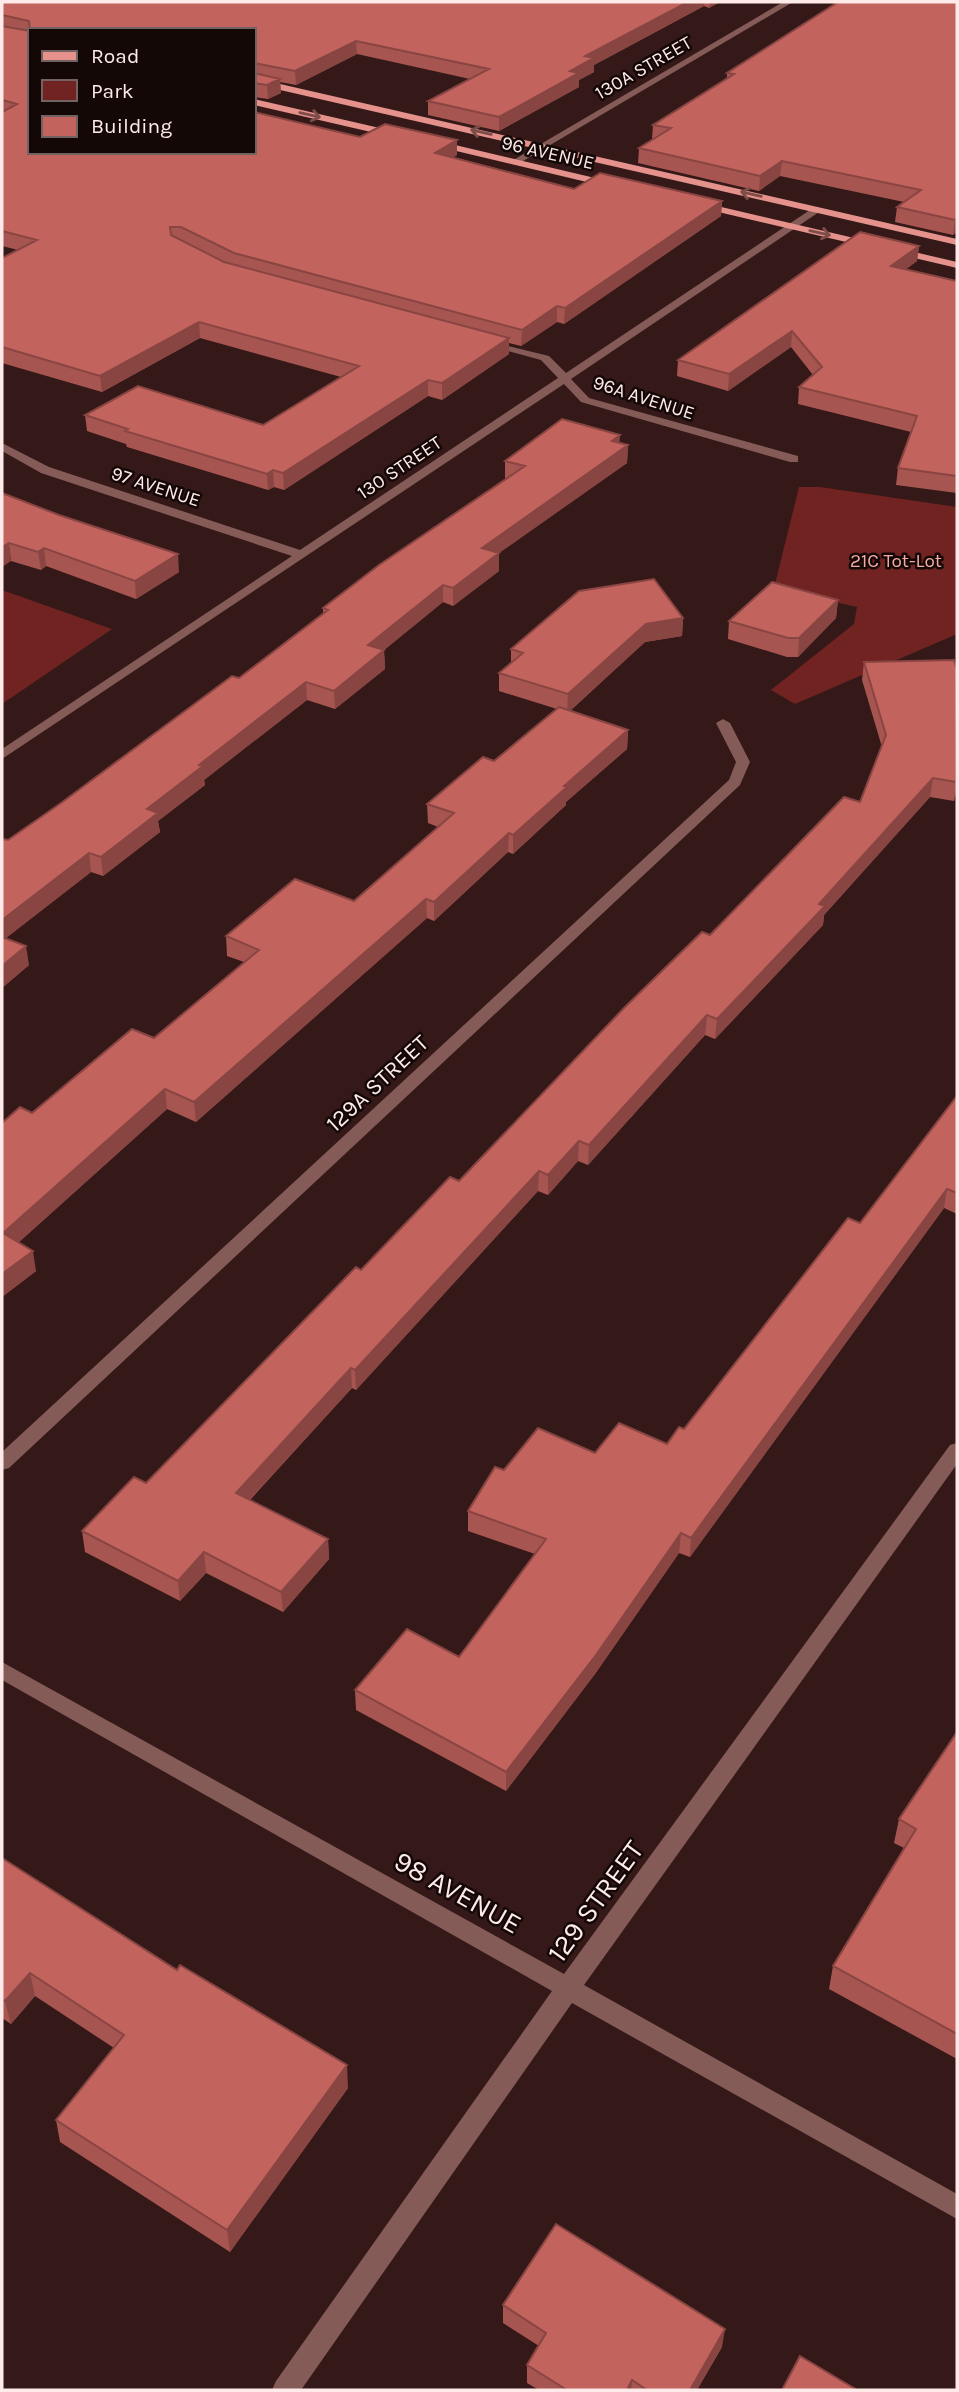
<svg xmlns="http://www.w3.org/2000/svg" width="959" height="2392" viewBox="0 0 959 2392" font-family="Karla,sans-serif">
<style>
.green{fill:#712322}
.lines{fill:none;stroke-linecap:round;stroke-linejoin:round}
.minor{fill:#845b57;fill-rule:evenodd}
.major{fill:#e6928c;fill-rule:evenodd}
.wall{fill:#a75551}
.shaded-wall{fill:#884542}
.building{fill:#c2635e;stroke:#884542;stroke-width:2}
.oneway{stroke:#7d4d4a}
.labels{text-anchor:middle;stroke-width:5;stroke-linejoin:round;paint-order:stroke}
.far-street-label{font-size:19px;fill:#feeae8;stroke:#140807}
.far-park-label{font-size:19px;fill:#f6aaa4;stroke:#140807}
.street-label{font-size:23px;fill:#feeae8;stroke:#140807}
.near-street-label{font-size:28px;fill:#feeae8;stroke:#140807}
</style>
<rect width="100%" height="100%" fill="#341918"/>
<path class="green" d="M799,487H820L957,507V634L795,704L771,690L854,624L857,607L774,588Z
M2,590L112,629L2,704Z"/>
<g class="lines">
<path class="minor" d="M783,2H793L518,164L510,162Z
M813,208L822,210L571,379L589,398L798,456V462H790L581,402L564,384L2,759V749L292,556L41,473L2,451V443L49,467L300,550L558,378L541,360L483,344V340L549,356L566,373Z
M723,719L730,723L750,762L740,785L9,1468L2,1470V1452L729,780L736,762L716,723Z
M957,1443V1464L584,1985L957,2194V2219L572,2003L301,2390H272L276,2381L552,1991L2,1680V1662L564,1974L950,1445Z"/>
<path class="major" d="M254,78L957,239V245L254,84Z
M254,99L397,132L402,135L397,138L254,105Z
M434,140L612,182L617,185L612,188L431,145V141Z
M700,202L957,262V268L697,207L695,205Z"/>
</g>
<path class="wall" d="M2,2H720L709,8L704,6L594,65V72L579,80V87L499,131L428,115V101L470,79L357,54L296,85L280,82L281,93L268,99L254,97V30L30,152L360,137L457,140V155L453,157L574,189L722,201L721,216L564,324L557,322L521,346L509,343V354L442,400L428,396L284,490L274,487L268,490L127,447L126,444L87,431L85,415L263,425L341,377L200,338L102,392L2,363V258L18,250L2,246Z
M957,2V232L953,235L895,222L897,207L904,202L780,176L759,191L638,163L639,148L653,139H652L653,125L727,79V73Z
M919,246L917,261L906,269L957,281V493L896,485L898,468L911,432L798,404L799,387L813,375L791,347L728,391L677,376L678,360Z
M619,443L628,445L627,463L499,553V571L453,606L443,602L384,650L385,669L335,709L307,700L204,780L205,785L158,821L160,832L103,876L91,872L6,938L29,965L2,988V841L8,840L239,678L323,613V608L507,479L505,478V461Z
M2,493L179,572L136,599L46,566L41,570L11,561Z
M838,600L836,618L798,657H787L728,639L729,621Z
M683,618L682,636L645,642L570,711L628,730L627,749L566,802V805L513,854L508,852L434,921L427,918L196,1122L167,1109L19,1242L36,1271L2,1297V1123L32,1113L154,1038L244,962L227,956L226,936L354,901L438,827L428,823L427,804L494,761L557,709L499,691V673L511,663V649Z
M864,662L957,670V789L954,801L930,797L824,915L823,925L715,1039L705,1035L588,1165L578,1161L548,1195L538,1191L356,1390L352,1388L250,1500L328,1539L329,1559L283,1612L206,1573L180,1601L85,1552L82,1531L146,1483L361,1270L459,1181L710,935L860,802L882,747L862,680Z
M957,1096V1214L944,1208L690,1557L679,1553L595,1674L506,1791L356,1710L355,1690L459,1657L535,1554L468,1531V1511L504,1470L595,1453L667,1444L684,1429L860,1223Z
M957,1732V2059L829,1989L833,1966L904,1848L894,1843L899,1819Z
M2,1858L348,2088L230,2252L60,2142L56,2120L114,2048L35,1996L11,2024L2,2018Z
M503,2305L722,2347L697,2390H539L527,2383V2365L539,2346L503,2323Z"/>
<path class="shaded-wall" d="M688,2H704V6L594,65V72L579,80V87L499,131V117L570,71L585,56Z
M710,2H720L709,8Z
M356,41L357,54L296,85L295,71Z
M280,79L281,93L268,99L267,85Z
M457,140V155L435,167V153Z
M782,161L780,176L759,191L760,176Z
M722,201L721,216L564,324L565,308Z
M957,218V232L953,235L955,220Z
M919,246L917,261L889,282L891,266Z
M557,306V322L521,346L522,330Z
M199,322L200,338L102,392L100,376Z
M792,331L791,347L728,391L729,374Z
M509,338V354L442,400V383Z
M428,380V396L284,490L283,473Z
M620,435L619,452L628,445L627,463L482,565V548Z
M273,470L274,487L268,490L267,474Z
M9,543L11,561L2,567V547Z
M44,548L46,566L41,570L38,552Z
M499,553V571L453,606V588Z
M178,554L179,572L136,599L135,581Z
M443,585V602L378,655L384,650L385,669L335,709L334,691L368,645Z
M838,600L836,618L798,657L799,638Z
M683,618L682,636L645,642L567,713L568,694L646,624Z
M306,682L307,700L204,780L205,785L158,821L160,832L103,876L101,857L147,809L199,765Z
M628,730L627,749L566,802V805L513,854V835L564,786Z
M933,778L930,797L824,915L823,925L715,1039L717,1019Z
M957,779V789L954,801L956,782Z
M509,833L508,852L434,921V902Z
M89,853L91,872L2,941V920Z
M426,899L427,918L196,1122L194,1102Z
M26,946L29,965L2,988V966Z
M707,1015L705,1035L588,1165L589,1145Z
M165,1089L167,1109L7,1253L3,1233Z
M579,1141L578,1161L548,1195V1175Z
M539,1171L538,1191L356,1390L355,1370Z
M947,1189L944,1208L690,1557L691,1538Z
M33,1251L36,1271L2,1297V1274Z
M351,1368L352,1388L237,1513L236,1493Z
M681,1533L679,1553L595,1674L506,1791V1772Z
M328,1539L329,1559L283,1612L281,1592Z
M204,1552L206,1573L180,1601L178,1581Z
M30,1973L35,1996L11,2024L5,2001Z
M347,2065L348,2088L230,2252L227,2230Z
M725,2329L722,2347L697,2390H690Z
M632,2380L631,2390H627Z"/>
<path class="building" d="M2,2H688L585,56L594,58L570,71L579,73L499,117L428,101L489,69L356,41L295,71L254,63V30H30L29,21L2,15Z
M838,2H957V218L955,220L897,207L921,190L782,161L760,176L639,148L671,128L653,125L734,74L727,73Z
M2,26L30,31V152H254V112L360,137L385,124L457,140L435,153L574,189L600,173L722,201L565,308L557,306L522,330L234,253L181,227H170L171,235L224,262L509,338L442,383L428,380L283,473L273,470L267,474L125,431L128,429L85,415L138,386L263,425L359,366L199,322L100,376L2,347V258L37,240L2,231V112L17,104L2,100Z
M254,73L280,79L267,85L254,83Z
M860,232L919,246L891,266L957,281V476L898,468L917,416L799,387L822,367L792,331L729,374L678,360Z
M562,419L620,435L612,441L628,445L482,548L499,553L453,588L443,585L368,645L384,650L334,691L306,682L199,765L203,766L147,809L158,813L101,857L89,853L2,920V841L4,839L8,840L61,803L232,676L239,678L328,610L323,608L379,565L525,466L505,461Z
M2,493L59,515L178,554L135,581L44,548L38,552L9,543L2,547Z
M654,579L683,618L646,624L568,694L499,673L523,653L511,649L579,591Z
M772,582L838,600L799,638H788L729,621Z
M954,660L957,670L956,782L933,778L819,904L825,906L717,1019L707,1015L589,1145L579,1141L548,1175L539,1171L355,1370L351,1368L236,1493L328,1539L281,1592L204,1552L178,1581L82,1531L134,1477L146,1483L356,1267L361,1270L450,1177L459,1181L624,1008L702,932L710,935L844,797L860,802L886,735L864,662Z
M559,707L628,730L564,786L567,787L513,835L509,833L434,902L426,899L194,1102L165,1089L3,1233L33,1251L2,1274V1123L20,1107L32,1113L132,1029L154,1038L259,950L226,936L295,879L354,901L454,813L427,804L483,757L494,761Z
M2,937L26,946L2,966Z
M957,1096V1193L947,1189L691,1538L681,1533L596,1655L506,1772L355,1690L407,1629L459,1657L546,1539L468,1511L495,1467L504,1470L538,1428L595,1453L619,1423L667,1444L679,1427L684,1429L848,1218L860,1223Z
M957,1732V2034L833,1966L916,1829L899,1819Z
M2,1858L177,1970L180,1965L347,2065L227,2230L56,2120L124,2035L30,1973L5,2001L2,1999Z
M556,2224L725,2329L690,2390H647L632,2380L627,2390H567L527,2365L546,2333L503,2305Z
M800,2356L857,2390H782Z"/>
<defs><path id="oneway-shaft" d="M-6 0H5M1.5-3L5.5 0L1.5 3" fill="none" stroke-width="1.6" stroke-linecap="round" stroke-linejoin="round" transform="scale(1.75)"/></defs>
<g class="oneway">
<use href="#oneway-shaft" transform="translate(310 115) rotate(13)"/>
<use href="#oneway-shaft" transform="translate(481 132) rotate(-167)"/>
<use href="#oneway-shaft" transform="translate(751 194) rotate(-167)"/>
<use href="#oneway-shaft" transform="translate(820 233) rotate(13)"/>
</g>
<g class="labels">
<g class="far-street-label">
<text transform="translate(643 67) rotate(-30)" y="7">130A STREET</text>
<text transform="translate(548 152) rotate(13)" y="7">96 AVENUE</text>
<text transform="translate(644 397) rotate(18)" y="7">96A AVENUE</text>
<text transform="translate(399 467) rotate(-34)" y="7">130 STREET</text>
<text transform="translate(156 486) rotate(18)" y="7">97 AVENUE</text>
</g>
<g class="far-park-label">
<text x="896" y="567">21C Tot-Lot</text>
</g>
<g class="street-label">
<text transform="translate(377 1083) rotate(-43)" y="8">129A STREET</text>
</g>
<g class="near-street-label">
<text transform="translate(458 1892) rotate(29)" y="10">98 AVENUE</text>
<text transform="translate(595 1901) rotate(-54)" y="10">129 STREET</text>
</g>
</g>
<rect width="959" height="2392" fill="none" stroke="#feeae8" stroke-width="7"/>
<rect x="28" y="28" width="228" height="126" fill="#140807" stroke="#726261" stroke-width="2"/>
<rect x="42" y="51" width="35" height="10" fill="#e6928c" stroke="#726261" stroke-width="2"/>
<text x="91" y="63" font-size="21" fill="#feeae8">Road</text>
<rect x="42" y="80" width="35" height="21" fill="#712322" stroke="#726261" stroke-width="2"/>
<text x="91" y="98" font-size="21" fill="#feeae8">Park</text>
<rect x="42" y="116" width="35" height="21" fill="#c2635e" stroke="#726261" stroke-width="2"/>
<text x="91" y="133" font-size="21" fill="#feeae8">Building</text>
</svg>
